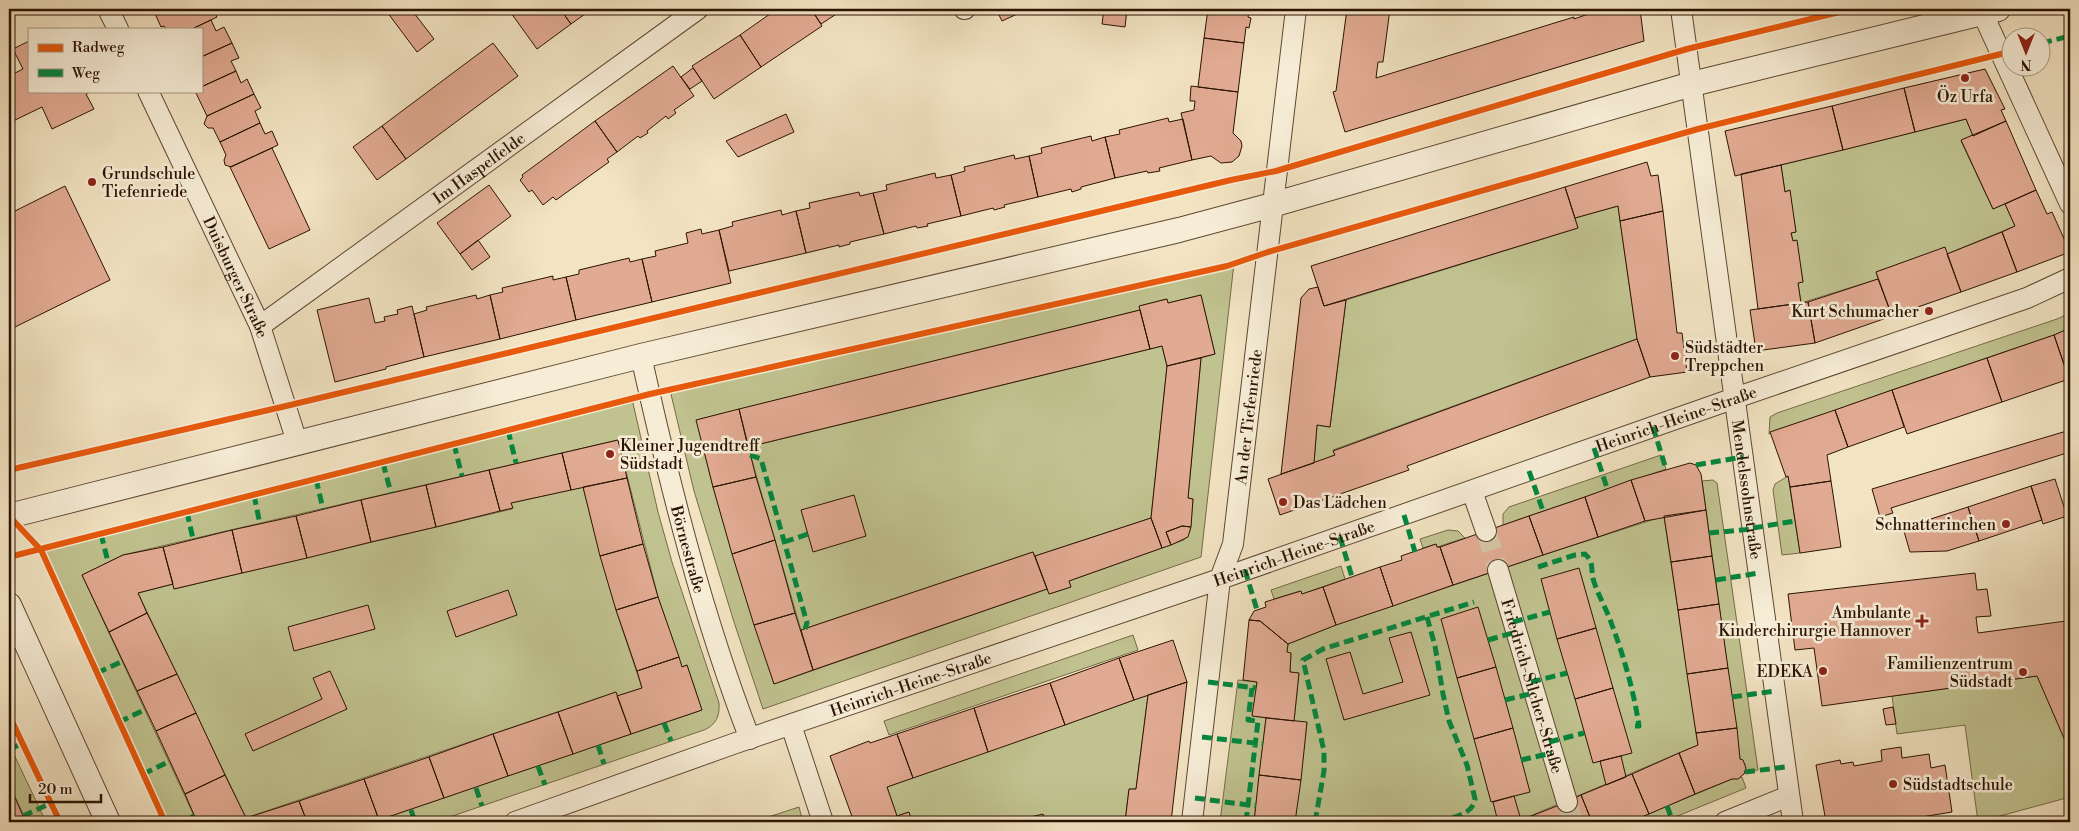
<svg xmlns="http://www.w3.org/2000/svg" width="2079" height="831" viewBox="0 0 2079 831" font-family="'Libre Bodoni',serif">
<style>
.green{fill:#c0c28f;stroke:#766a48;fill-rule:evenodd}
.building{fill:#e1aa92;stroke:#2b1302}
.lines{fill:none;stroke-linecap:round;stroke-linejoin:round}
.minor-tunnel{stroke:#d4c4a5;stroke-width:20;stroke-dasharray:20 10;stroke-linecap:butt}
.minor-casing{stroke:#5d4732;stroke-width:22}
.tertiary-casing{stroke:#5d4732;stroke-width:26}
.minor{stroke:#f7edd7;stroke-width:20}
.tertiary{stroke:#f7edd7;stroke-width:24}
.quiet{stroke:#00873e;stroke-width:5;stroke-dasharray:10 5;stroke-linecap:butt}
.cycleway-casing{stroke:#f7edd7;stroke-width:9}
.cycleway{stroke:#e8590c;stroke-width:6}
.poi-dot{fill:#8f2418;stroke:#f7edd7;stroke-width:2}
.labels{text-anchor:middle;stroke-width:5;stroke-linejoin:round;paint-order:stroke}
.poi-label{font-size:16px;fill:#2b1302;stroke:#f7edd7;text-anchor:start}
.street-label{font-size:16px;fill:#2b1302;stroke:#f7edd7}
</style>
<rect width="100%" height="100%" fill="#f2e3c2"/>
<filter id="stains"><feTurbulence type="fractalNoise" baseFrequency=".004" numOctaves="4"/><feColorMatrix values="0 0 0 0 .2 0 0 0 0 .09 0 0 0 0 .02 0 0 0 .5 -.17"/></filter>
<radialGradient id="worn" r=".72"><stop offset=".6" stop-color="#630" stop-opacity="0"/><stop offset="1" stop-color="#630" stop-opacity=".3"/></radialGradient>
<path class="green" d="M1966,119L1973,136L1961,141L1993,209L2005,204L2015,226L1947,254L1945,248L1876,272L1878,279L1801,303L1798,283L1803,282L1796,240L1793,241L1791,233L1796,232L1789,190L1785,192L1781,165Z
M1618,206L1637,339L1333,450L1335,455L1314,463L1317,425L1330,427L1346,300L1578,228L1575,218Z
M1234,263L1201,557L763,709L734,622L694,491L670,390ZM1201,295L1215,354L1201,358L1188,498L1193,499L1190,531L1184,540L1069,581L1071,587L1049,594L1047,589L774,684L713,487L697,420L1140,310V306L1166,299L1168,303Z
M2070,313V328L2054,335L1892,390L1769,434L1770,417L1777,413L2057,319Z
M1162,346L1167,366L1151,518L1035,556L1033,552L801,630L748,447Z
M632,399L658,512L672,562L719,703C720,716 716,725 704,730L435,822H372L702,710L687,665L682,667L658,597L618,440L123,555L82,575L197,822H165L41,550Z
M1661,455L1666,469L1503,525V514L1509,507Z
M1788,476L1800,553L1782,555L1773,490L1775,484Z
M1713,480L1717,483L1758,770L1745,772V764L1740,759L1702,481Z
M583,487L616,610L642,688L617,696L616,692L246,818L138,593L173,584L174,589L512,509L511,503Z
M1664,516L1698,745L1516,822H1295L1307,723L1294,721L1299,673L1290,672L1291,654L1287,652L1288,644L1336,625L1543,555Z
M1448,530L1458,531L1465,538L1437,547L1436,544L1423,548L1420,539Z
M1341,566L1345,579L1302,594L1300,591L1274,599L1271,590Z
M1133,635L1138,650L889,735L884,721Z
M2037,676L2070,752V797L1978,822L1965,725L1897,734L1892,696Z
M1238,680L1257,682L1253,716L1266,718L1254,822H1220Z
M1148,695L1136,789H1129L1125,822H912L908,812L897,816L887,787Z
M9,744L46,822H27L9,784Z
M1742,777L1746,788L1663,822H1629L1732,779Z
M799,807L803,822H753Z"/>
<path class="building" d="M153,9H213L217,17L192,29H166L164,26L161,27Z
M391,9H411L434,39L417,52L387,12Z
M518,9H560L571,24L537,49L511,13Z
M560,9H592L571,24Z
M777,9H811L822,26L761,67L740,35Z
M811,9H844L821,24Z
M996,9H1028L1002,21Z
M1104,9H1127L1125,27L1102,24Z
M1208,9H1249L1248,17L1251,18L1249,28L1246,27L1244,43L1204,38Z
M1347,9H1390L1383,62H1378L1376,78L1574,17V19L1594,12L1593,9H1640L1644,41L1345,132L1333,92L1336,91Z
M211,20L216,31L224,27L232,43L201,57V29H192Z
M740,35L761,67L714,99L692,66Z
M1204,38L1244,43L1238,92L1198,87Z
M29,41V91H92L86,94L94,109L52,129L42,107L9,123V76L23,69L13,49Z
M232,43L239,58L231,61L236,71L201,87V57Z
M493,43L518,76L406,159L382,126Z
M673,66L694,96L674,110L676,113L668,119L666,116L647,131L648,133L640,138L638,136L617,152L595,121Z
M693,68L702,81L690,89L681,77Z
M1985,69L2005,109L2001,110L2006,121L1973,136L1966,119L1915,132L1904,88Z
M236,71L241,83L247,79L254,94L207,116L195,91H201V87Z
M1191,86L1238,92L1233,133L1241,141L1242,146L1239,156L1232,162L1221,163L1211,156L1192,160L1181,113L1194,110L1195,101H1190Z
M1904,88L1915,132L1843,150L1832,106Z
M254,94L261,108L255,111L260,123L220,142L213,128H208L204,124L207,116Z
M1832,106L1843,150L1735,176L1725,131Z
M786,114L794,132L738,157L726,141Z
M1168,118L1169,122L1183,119L1192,160L1159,168L1160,171L1148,173L1147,171L1115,178L1105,137L1120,134L1119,130Z
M595,121L617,152L607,159L609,162L556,200L553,197L543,205L532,190L529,192L520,180L523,177L522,175Z
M2006,121L2036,190L1993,209L1961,140Z
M260,123L265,134L272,131L278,145L231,167L225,165L224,160L226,155L220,142Z
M382,126L406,159L377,180L353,147Z
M1091,136L1092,141L1105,137L1115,178L1081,187V189L1072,192L1071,189L1038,197L1029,156L1042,153L1041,148Z
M272,148L310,230L269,249L230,167Z
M1014,155L1015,159L1029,156L1038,197L1004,205L1005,207L994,210L993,208L961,216L951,175L965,171L964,167Z
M1647,162L1651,176L1658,175L1663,211L1620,221L1618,206L1575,218L1565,187Z
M1781,165L1785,192L1790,190L1796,232L1791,233L1793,241L1797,240L1803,282L1798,283L1801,303L1758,309L1741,174Z
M935,173L936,178L951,175L961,216L927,224L928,226L917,228L916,226L884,234L873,193L887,190L886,185Z
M489,185L511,216L460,254L437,223Z
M65,186L110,280L9,330V214Z
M1565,187L1578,228L1324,306L1311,266Z
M2036,190L2047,214L2052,212L2070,252L2017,272L2002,232L2015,226L2005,204Z
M859,192L860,196L873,193L884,234L850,242V244L839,247V245L806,253L796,211L810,208L809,203Z
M781,210L782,215L796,211L806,253L729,271L719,230L733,226L732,222Z
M1663,211L1677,333H1682L1687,372L1650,377L1637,339L1620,221Z
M701,229L702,234L719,230L731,283L652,302L642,259L656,256L655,251L688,243L686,233Z
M2002,232L2017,272L1961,292L1947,254Z
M478,240L490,257L472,270L460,254Z
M1945,247L1961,292L1892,316L1876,272Z
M629,258L630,262L642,259L652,302L576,320L566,277L579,274V270Z
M553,276V280L566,277L576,320L500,339L490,295L503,292L502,288Z
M1878,279L1892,316L1815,343L1808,302Z
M1318,287L1324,306L1346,300L1330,427L1317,425L1314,463L1281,474L1301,298L1309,289Z
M476,295L477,299L490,295L500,339L424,357L414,314L427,310L426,307Z
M1201,295L1215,354L1167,366L1162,346L1150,349L1139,306L1167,299L1168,303Z
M369,298L375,323L385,321L384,317L398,314L397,310L412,306L424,357L386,367V369L335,382L317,310Z
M1808,302L1815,343L1756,351L1750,310Z
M1140,310L1150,349L748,447L739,409Z
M2070,328V379H2069L2054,335Z
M2054,335L2069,379L2002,402L1987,358Z
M1637,339L1650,377L1407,466L1409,470L1280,515L1268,479L1335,455L1333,451Z
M1201,358L1188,498L1193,499L1191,527L1182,526L1166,532L1171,545L1162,548L1151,518L1167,366Z
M1987,358L2002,402L1907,434L1892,390Z
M1892,390L1904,427L1848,447L1835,410Z
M739,409L756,477L713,487L696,420Z
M1835,410L1848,447L1827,455L1831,481L1790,487L1788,476L1786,477L1770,432Z
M2070,430V452L1891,508L1893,513L1880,517L1872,489Z
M618,440L627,478L571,490L562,453Z
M562,453L571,490L511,503L513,508L500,511L489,470Z
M1690,463L1696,465L1701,474L1706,510L1645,521L1631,480Z
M489,470L500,511L436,527L426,485Z
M756,477L775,540L732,554L713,487Z
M627,478L643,544L600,556L583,487Z
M2055,479L2067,516L2043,524L2031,486Z
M1631,480L1645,521L1598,537L1585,497Z
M1831,481L1841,547L1800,553L1790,487Z
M426,485L436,527L371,542L361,500Z
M2031,486L2042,520L1979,541L1968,507Z
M854,495L866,536L813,552L801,510Z
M1585,497L1598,537L1543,555L1529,516Z
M361,500L371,542L307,558L296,516Z
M1968,507L1979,541L1947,551L1910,552L1903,528Z
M1706,510L1712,556L1671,562L1664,516Z
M296,516L307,558L242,573L232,530Z
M1529,516L1543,555L1453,585L1440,547Z
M1151,518L1162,548L1069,581L1071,587L1049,594L1035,556Z
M1182,526L1191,527L1188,537L1171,545L1166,532Z
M232,530L242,573L174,589L163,547Z
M775,540L795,613L754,625L732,554Z
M643,544L658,597L616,610L600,556Z
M1436,544L1437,547H1440L1453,585L1393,606L1380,567L1402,560L1401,556Z
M163,547L173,584L138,593L147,613L109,632L82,575L123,555Z
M1033,552L1047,589L813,670L801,630Z
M1712,556L1719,604L1678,610L1671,562Z
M1380,567L1393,606L1336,625L1323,587Z
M1579,568L1596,628L1557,639L1541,579Z
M1975,573L1977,590L1987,589L1991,616L1976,617L1978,633L2066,621L2070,629V752L2037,676L1822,706L1814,648L1795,650L1788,594Z
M1323,587L1336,625L1288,644L1260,621L1249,620L1254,611L1266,607L1265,602L1301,591L1302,594Z
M508,590L517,615L456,637L447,611Z
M658,597L679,657L637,671L616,610Z
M1719,604L1728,668L1687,674L1678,610Z
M368,605L375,629L294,651L288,627Z
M1478,607L1496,667L1457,678L1441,619Z
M147,613L177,674L137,691L109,632Z
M795,613L813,670L774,684L754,625Z
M1249,620L1260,621L1288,644L1287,652L1291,653L1290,672L1299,673L1294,721L1252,716L1257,682L1243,680Z
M1596,628L1613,688L1575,699L1557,639Z
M1411,632L1430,695L1344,720L1326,659L1350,652L1363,694L1403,682L1389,638Z
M1173,640L1187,682L1134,700L1119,658Z
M679,657L682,667L687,665L702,710L631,734L617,696L642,688L637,671Z
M1119,658L1134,700L1065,725L1050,683Z
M1496,667L1513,728L1474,739L1457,678Z
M1728,668L1737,728L1696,733L1687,674Z
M330,671L347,709L253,751L245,734L322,699L313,678Z
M177,674L196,713L156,731L137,691Z
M1187,682L1171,822H1125L1129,789H1136L1148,695Z
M1050,683L1065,725L988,752L974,708Z
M1613,688L1632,753L1593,763L1575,699Z
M616,692L631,734L573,754L558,712Z
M1893,707L1896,724L1886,725L1883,709Z
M974,708L988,752L913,778L897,734Z
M558,712L573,754L508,776L493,734Z
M196,713L225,775L185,794L156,731Z
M1266,718L1307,722L1301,780L1259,775Z
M1513,728L1530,792L1491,802L1474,739Z
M1737,728L1740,759L1743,760L1746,768L1744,774L1738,779H1732L1695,794L1679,753L1698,745L1696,733Z
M493,734L508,776L444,798L429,757Z
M897,734L913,778L887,787L897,816L880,822H854L830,756L869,741L870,743Z
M1901,747L1902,758L1929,754L1931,768L1945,765L1952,812L1891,822H1826L1816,765L1840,760L1841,764L1853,762L1854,766L1882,761L1881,750Z
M1679,753L1695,794L1649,814L1632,774Z
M1621,756L1626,777L1606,785L1600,761Z
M429,757L444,798L379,820L364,779Z
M1632,774L1649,814L1629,822H1592L1581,795Z
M225,775L246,818L235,822H197L185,794Z
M1259,775L1301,780L1295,822H1254Z
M364,779L379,820L372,822H307L299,801Z
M10,786L23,816L27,822H9Z
M1581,795L1592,822H1516L1567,802Z
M1514,796L1521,820L1516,822H1498L1493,802Z
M299,801L307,822H235L246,818Z
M909,812L912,822H880L897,816Z
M1043,814L1045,822H1010Z"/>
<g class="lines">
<path class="minor-tunnel" d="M1486,531L1498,570
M1567,802L1573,822"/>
<g class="minor-casing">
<g id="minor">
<path d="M108,9L118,29"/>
<path d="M964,9H965"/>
<path id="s1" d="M1681,9L1793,822"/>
<path d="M1982,12L2070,204"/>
<path id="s2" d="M148,91L260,326L297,442"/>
<path id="s3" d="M260,326L698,9"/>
<path id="s4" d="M641,356C670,486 702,615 750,739"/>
<path d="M1472,491L1486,531"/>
<path id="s5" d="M1498,570L1567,802"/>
<path d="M791,725L823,822"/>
<path id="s6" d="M515,822L733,744L1220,579L1735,398L2027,298L2070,278"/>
<path id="s7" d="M1192,822L1220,579L1233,544L1296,9"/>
<path d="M1725,822L1789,796"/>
</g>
</g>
<g class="tertiary-casing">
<path id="tertiary" d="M9,516L641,356L1179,230L1272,205L1692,84L1998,9
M9,605L108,822"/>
</g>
<use href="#minor" class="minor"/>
<use href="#tertiary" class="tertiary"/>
<path class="quiet" d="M2068,9L2070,15
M2042,43L2070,36
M1653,427L1666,469
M508,430L516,463
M454,444L462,476
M1594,448L1607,488
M750,455L761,459L807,623L805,629
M383,463L391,493
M1696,465L1743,457
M1529,471L1543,511
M316,479L323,509
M254,495L260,524
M187,512L193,539
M1404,515L1415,552
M1753,528L1795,521
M1709,533L1753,529
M101,534L108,562
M1340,537L1352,577
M784,542L808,534
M1538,567L1575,555L1585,554C1595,563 1590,571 1594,582C1599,597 1607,610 1612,625C1624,657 1634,692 1639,726H1635
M1245,570L1257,610
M1716,580L1759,573
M1427,617L1435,646L1443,694L1449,721L1467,765L1475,799C1473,816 1449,818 1436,822
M1513,622L1550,612
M1724,635L1766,629
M1488,640L1516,632
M97,673L123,661
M1208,682L1256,688
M1531,682L1567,673
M1732,697L1775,691
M1505,700L1534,693
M119,722L146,709
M664,723L671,741
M1202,737L1263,744
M1549,742L1584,733
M598,745L604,764
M9,750L22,743
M1521,760L1552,753
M538,766L545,785
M1745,772L1785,767
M143,774L170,761
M476,788L482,806
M1195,798L1256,806
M1667,806L1673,822
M411,810L415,822
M23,816L51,803
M177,822L194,816
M1246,822L1258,721L1248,720L1252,688
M1315,822L1324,771V751L1303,660L1323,649L1474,602"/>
<g class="cycleway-casing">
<path id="cycleway" d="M9,470L286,406L1231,180L1276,171L1687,49L1852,9
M9,516L41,550L165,822
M9,557L650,394L1227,266L1268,252L1698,129L2001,54L2012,50
M9,715L60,822"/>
</g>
<use href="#cycleway" class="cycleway"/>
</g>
<g class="poi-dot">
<circle cx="1965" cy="78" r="5"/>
<circle cx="92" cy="182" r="5"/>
<circle cx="1929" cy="311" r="5"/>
<circle cx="1675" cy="356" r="5"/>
<circle cx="610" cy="454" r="5"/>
<circle cx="1283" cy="502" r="5"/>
<circle cx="2006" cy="524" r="5"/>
<path d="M1919.5 613.5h5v5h5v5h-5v5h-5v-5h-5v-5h5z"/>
<circle cx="1823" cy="671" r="5"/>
<circle cx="2023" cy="672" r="5"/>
<circle cx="1893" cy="784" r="5"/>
</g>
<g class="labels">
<g class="poi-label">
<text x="1965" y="102" text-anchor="middle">Öz Urfa</text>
<text x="102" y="179">Grundschule<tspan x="102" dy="18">Tiefenriede</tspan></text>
<text x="1919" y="317" text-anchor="end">Kurt Schumacher</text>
<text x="1685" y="353">Südstädter<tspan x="1685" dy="18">Treppchen</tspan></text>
<text x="620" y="451">Kleiner Jugendtreff<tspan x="620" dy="18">Südstadt</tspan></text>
<text x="1293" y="508">Das Lädchen</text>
<text x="1996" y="530" text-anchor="end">Schnatterinchen</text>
<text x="1911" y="618" text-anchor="end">Ambulante<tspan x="1911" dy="18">Kinderchirurgie Hannover</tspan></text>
<text x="2013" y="669" text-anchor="end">Familienzentrum<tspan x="2013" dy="18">Südstadt</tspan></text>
<text x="1813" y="677" text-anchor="end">EDEKA</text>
<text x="1903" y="790">Südstadtschule</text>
</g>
<g class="street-label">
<text dy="6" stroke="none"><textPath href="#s3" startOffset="270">Im Haspelfelde</textPath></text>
<text dy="6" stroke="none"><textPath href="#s2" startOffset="206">Duisburger Straße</textPath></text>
<text dy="6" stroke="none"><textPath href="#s7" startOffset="410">An der Tiefenriede</textPath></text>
<text dy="6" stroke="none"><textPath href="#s6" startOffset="1229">Heinrich-Heine-Straße</textPath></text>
<text dy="6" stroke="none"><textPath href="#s1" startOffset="485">Mendelssohnstraße</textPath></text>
<text dy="6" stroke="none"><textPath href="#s4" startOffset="199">Börnestraße</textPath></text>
<text dy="6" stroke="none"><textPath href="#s6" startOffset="824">Heinrich-Heine-Straße</textPath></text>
<text dy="6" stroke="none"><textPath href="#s6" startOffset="419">Heinrich-Heine-Straße</textPath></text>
<text dy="6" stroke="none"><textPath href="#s5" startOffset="121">Friedrich-Silcher-Straße</textPath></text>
</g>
</g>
<rect width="2079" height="831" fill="none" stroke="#f2e3c2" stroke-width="30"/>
<rect x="10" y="10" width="2059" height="811" fill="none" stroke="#2b1302" stroke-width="2.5"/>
<rect x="15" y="15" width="2049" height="801" fill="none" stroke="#2b1302"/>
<rect x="28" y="28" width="175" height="65" fill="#f7edd7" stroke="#a59682"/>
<rect x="38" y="44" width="25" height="8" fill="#e8590c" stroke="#a59682"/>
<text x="72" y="52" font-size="15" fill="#2b1302">Radweg</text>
<rect x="38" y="69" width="25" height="8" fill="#00873e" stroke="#a59682"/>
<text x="72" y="78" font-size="15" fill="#2b1302">Weg</text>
<g transform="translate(2026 52) rotate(180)"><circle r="24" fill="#f7edd7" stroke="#a59682"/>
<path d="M0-4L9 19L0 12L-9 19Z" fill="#8f2418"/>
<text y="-8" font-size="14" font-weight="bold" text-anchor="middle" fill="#2b1302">N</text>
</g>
<path d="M30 794v8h71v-8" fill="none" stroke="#2b1302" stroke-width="2.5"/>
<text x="38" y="794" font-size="15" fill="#2b1302" stroke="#f7edd7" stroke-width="4" paint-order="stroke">20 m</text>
<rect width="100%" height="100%" filter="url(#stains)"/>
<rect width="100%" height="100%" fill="url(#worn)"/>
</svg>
